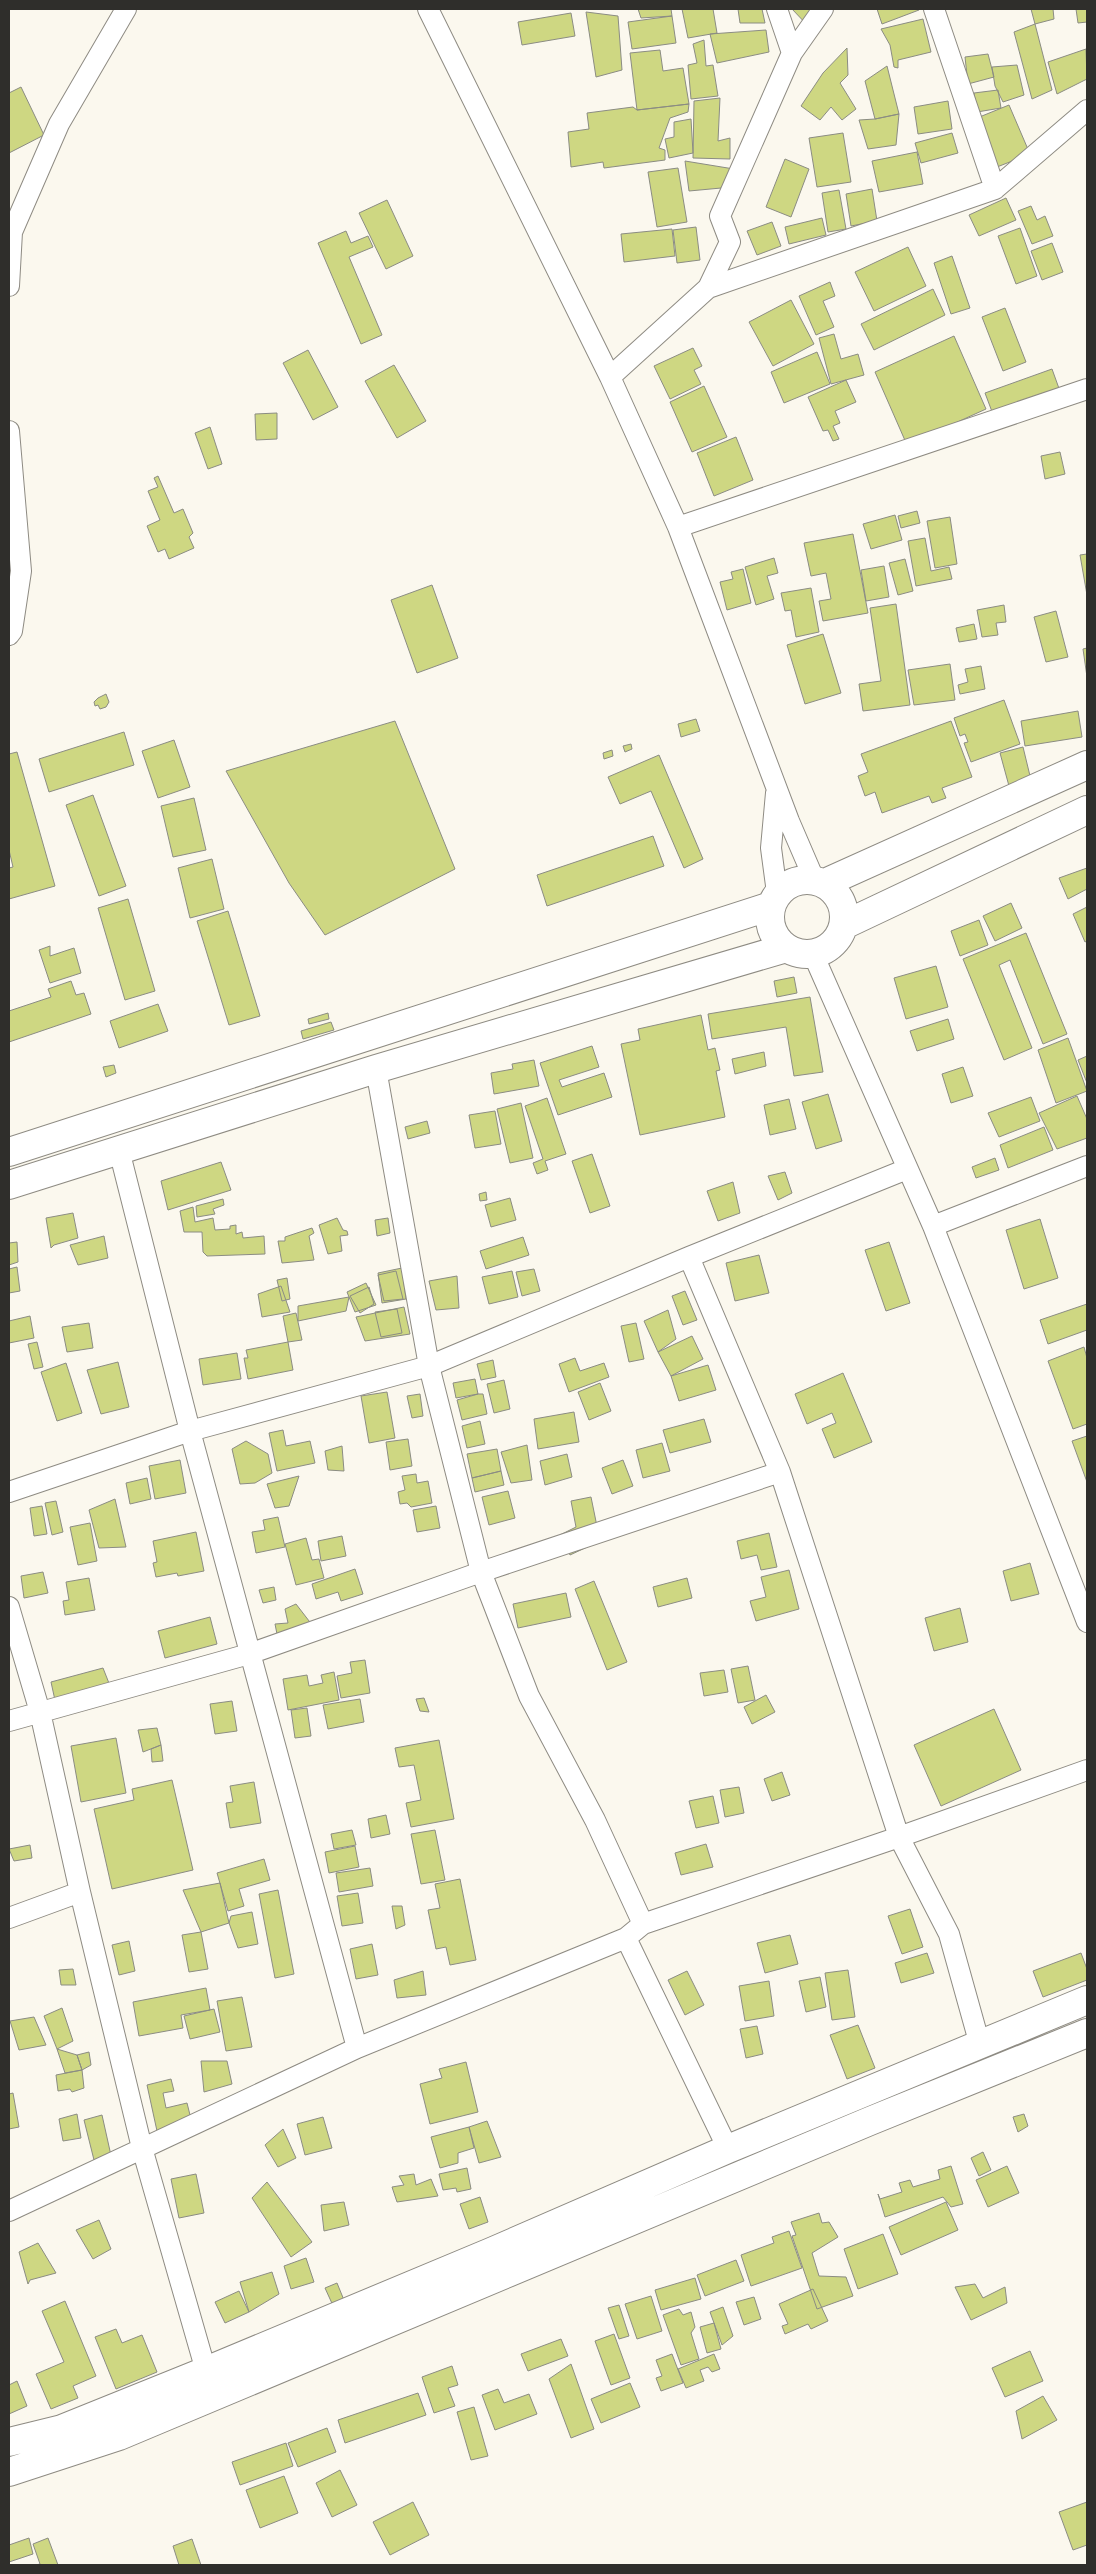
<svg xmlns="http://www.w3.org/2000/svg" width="1096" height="2574" viewBox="0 0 1096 2574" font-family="'Fira Sans',sans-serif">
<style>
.building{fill:#ced782;stroke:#8b8c83}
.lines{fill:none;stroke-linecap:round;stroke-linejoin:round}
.street-casing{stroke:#8e8b83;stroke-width:22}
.secondary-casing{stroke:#8e8b83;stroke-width:30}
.street{stroke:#fff;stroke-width:20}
.secondary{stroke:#fff;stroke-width:28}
</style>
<rect width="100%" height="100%" fill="#fbf8ee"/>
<path class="building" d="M638,9H671L672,16L641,18Z
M682,9H713L717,33L688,38Z
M738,9H762L765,23H740Z
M792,9H823L810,28Z
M877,9H919V10L882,24Z
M1031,9H1053L1054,19L1035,24Z
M1076,9H1087V22L1078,23Z
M586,12L618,16L622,70L596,77Z
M571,13L575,36L522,45L518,22Z
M672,16L676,43L632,49L628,22Z
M923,19L931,52L898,60V68L894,67L890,45L881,29Z
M1035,24L1052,90L1032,99L1014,32Z
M766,30L769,52L717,63L710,34Z
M704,40L706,66L713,65L718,96L691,99L688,65L697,63L693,44Z
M847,48L848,75L840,83L856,109L842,120L831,107L820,120L801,106L823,73Z
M1086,49L1087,79L1057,94L1048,62Z
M660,50L663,71L683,68L689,104L637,110L630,53Z
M988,54L994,77L968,84L965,57Z
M1017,65L1024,95L1003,102L995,86L992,67Z
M887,66L899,114L875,119L865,81Z
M21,87L44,135L9,153V93Z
M998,90L1001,108L977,112L974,93Z
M720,98L718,141L730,138V159L693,158L694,101Z
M948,101L952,129L918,134L914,107Z
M689,104L688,112L670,118L659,148L665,150V160L604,168L603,162L571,167L568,132L589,129L587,113L633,107L637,110Z
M1009,105L1030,154L997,167L977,118Z
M899,114L896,145L868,149L859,120L875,119Z
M691,119L693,153L669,158L665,139L674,137V122Z
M843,133L851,182L817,187L809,138Z
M952,133L958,153L921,163L915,143Z
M917,152L923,184L879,192L872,161Z
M785,159L809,169L791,217L766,207Z
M685,161L740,170L732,187L689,191Z
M678,168L687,222L657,227L648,172Z
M872,189L877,221L851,226L846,194Z
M839,190L846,229L828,232L822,193Z
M1006,198L1016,220L979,236L969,215Z
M387,200L413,256L386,269L359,213Z
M1031,206L1037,220L1045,216L1053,236L1032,244L1018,211Z
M822,218L826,235L789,244L785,227Z
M772,222L781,246L757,255L747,231Z
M696,227L700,260L677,263L673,230Z
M1020,228L1037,276L1016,284L998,236Z
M672,229L675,256L624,262L621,234Z
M346,231L351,243L368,236L373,247L349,257L382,335L361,344L318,243Z
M1052,243L1063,272L1042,280L1031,251Z
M908,247L926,286L874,311L855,272Z
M952,256L970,308L951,314L934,263Z
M830,282L835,296L823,301L834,327L816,335L799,296Z
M933,289L945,315L874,350L861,324Z
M791,300L814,344L773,366L749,322Z
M1005,308L1026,362L1003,371L982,317Z
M834,334L841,359L858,354L864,375L831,384L819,338Z
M954,336L986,409L907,445L875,372Z
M693,348L702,366L694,370L701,384L670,399L654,366Z
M308,350L338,407L313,420L283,363Z
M817,352L830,384L784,403L771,372Z
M394,365L426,421L397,438L365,381Z
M1052,369L1061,394L994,417L985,393Z
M846,380L856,402L835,411L840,423L833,426L839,439L833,441L828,430L823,431L808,397Z
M704,386L727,437L692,452L670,402Z
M277,413V439L256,440L255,414Z
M210,427L222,464L208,469L195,433Z
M736,437L753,480L714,496L697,453Z
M1060,452L1065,474L1045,479L1041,456Z
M158,476L174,513L183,509L193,533L189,537L194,548L169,559L165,549L158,552L147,526L160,520L148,491L158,487L154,478Z
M917,511L920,523L901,528L898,516Z
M895,515L902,540L871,549L863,524Z
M950,517L957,564L935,568L927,521Z
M853,534L868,613L823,621L819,601L831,599L826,573L811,576L804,543Z
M925,538L931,571L949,567L952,579L916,586L908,541Z
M1087,554V595L1080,555Z
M774,558L778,573L767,576L774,599L756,605L745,567Z
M905,559L913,591L898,595L889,563Z
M884,566L889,597L866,601L861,570Z
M743,569L751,603L727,610L720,582L733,579L731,572Z
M432,585L458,658L417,673L391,600Z
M811,588L819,632L796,637L791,610L785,611L781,593Z
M896,604L910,705L863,711L859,684L881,681L870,608Z
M1004,605L1006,622L996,623L998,635L982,637L977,610Z
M1056,611L1068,657L1046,662L1034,617Z
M974,624L977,639L959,642L956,628Z
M823,634L841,693L805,704L787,645Z
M1087,648V677L1083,649Z
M950,664L955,700L914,705L908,670Z
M981,666L985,689L960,694L958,685L968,682L965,669Z
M106,694L109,702L106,707L100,709L98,705L95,706L94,702L98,698Z
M1004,700L1020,744L971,762L964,743L968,742L965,734L960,736L954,718Z
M1078,711L1082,737L1025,746L1021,721Z
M696,719L700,731L681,737L678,724Z
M395,721L455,869L325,935L289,883L226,771Z
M951,721L972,777L942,788L946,798L932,803L929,796L882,813L875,792L865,796L858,776L868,772L861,754Z
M124,732L134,765L49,792L39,759Z
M174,740L190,787L158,798L142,751Z
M631,744L632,749L625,752L623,746Z
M1023,747L1031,780L1009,786L1000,753Z
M612,750L613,756L604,759L603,753Z
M17,752L55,886L9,899V868L13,867L9,850V754Z
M659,755L703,859L684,868L651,791L620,804L608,777Z
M93,795L126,886L99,896L66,805Z
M194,798L206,850L173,857L161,806Z
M653,836L664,866L547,906L537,875Z
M212,859L224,909L190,918L178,868Z
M1087,868V889L1068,899L1059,878Z
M128,899L155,991L125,1000L98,908Z
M1011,903L1022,928L995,941L983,916Z
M1087,907V941L1085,942L1073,914Z
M228,911L260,1016L229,1025L197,921Z
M979,920L988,945L960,956L951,931Z
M1026,933L1067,1034L1043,1044L1010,960L999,965L1032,1048L1004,1060L963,959Z
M50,946V956L74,948L81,973L50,983L39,950Z
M936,966L948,1007L906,1019L894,978Z
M794,977L797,993L777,997L774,981Z
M71,981L76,995L84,993L91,1014L9,1042V1011L51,997L48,989Z
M810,997L823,1072L794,1076L786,1027L712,1039L708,1014Z
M158,1004L168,1031L119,1048L110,1021Z
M328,1013L329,1019L309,1024L308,1019Z
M701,1015L708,1050L715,1048L720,1070L716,1071L725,1117L640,1135L621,1044L640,1040L638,1029Z
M948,1019L954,1039L917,1051L910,1031Z
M331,1022L334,1030L303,1039L301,1031Z
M1068,1038L1087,1091L1056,1103L1038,1050Z
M592,1046L599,1067L559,1080L562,1087L604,1073L612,1097L558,1115L540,1063Z
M764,1052L766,1066L735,1074L732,1059Z
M1087,1056V1083L1078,1060Z
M534,1060L539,1086L494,1094L491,1073L513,1069L512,1064Z
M114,1065L116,1073L106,1077L103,1067Z
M963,1067L973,1096L951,1103L942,1074Z
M828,1094L842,1141L816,1149L802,1102Z
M1077,1096L1087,1119V1138L1057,1149L1039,1113Z
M1031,1097L1040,1121L999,1137L988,1113Z
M547,1098L566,1154L545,1161L548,1170L537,1174L533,1163L543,1159L525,1106Z
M789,1099L796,1129L770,1135L764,1105Z
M521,1103L533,1158L510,1163L497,1109Z
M495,1111L501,1144L475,1148L469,1115Z
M427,1121L430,1133L408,1139L405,1127Z
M1044,1127L1053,1150L1008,1168L1000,1145Z
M592,1154L610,1206L590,1213L572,1161Z
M995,1158L999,1170L976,1178L972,1167Z
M221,1162L231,1190L168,1210L161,1181Z
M785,1172L792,1193L778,1200L768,1176Z
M733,1182L740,1213L718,1221L707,1191Z
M486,1192L487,1200L480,1201L479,1194Z
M510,1198L516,1220L491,1227L485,1205Z
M223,1199L224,1205L213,1209L215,1214L197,1217L196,1206Z
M193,1207L195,1222L213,1218L215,1230L230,1229V1226L236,1225V1234L242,1232L243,1238L264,1236L265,1254L207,1256L203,1252L202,1232H184L180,1211Z
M73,1213L78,1238L54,1245L51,1248L46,1218Z
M337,1218L343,1230L347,1231L348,1235L340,1236L342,1251L328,1254L319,1225Z
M388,1218L390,1233L377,1236L375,1220Z
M1040,1219L1058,1278L1024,1289L1006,1230Z
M312,1228L314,1233L309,1236L314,1260L282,1263L278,1241H285V1237Z
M104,1236L108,1258L78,1265L70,1245Z
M523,1237L529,1255L486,1269L480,1251Z
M17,1242L18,1262L9,1265V1243Z
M889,1242L910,1303L886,1311L865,1250Z
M759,1255L769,1293L735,1301L726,1263Z
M17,1267L20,1291L9,1293V1269Z
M402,1268L406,1299L382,1303L378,1273Z
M534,1269L540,1291L522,1296L516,1272Z
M396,1271L403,1299L384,1301L378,1275Z
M512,1271L518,1297L489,1304L482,1277Z
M457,1276L459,1308L436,1310L429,1281Z
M287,1278L290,1299L282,1301L277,1280Z
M366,1283L376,1305L355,1312L347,1292Z
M281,1286L290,1312L262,1317L258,1294Z
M369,1287L374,1304L360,1313L350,1296Z
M685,1291L697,1320L683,1325L672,1296Z
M349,1297L346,1311L298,1321V1306Z
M1087,1304V1330L1048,1344L1040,1320Z
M404,1307L410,1334L365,1341L356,1317Z
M397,1309L402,1333L381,1337L375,1312Z
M668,1310L676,1339L658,1352L644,1321Z
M296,1313L302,1340L288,1342L283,1316Z
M30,1316L34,1338L9,1343V1321Z
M89,1323L93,1348L67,1352L62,1327Z
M636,1323L644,1359L629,1362L621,1326Z
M692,1336L703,1359L671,1376L658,1352Z
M37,1342L43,1367L34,1369L28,1344Z
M288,1342L293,1370L248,1379L244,1358H248L246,1350Z
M1084,1347L1087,1358V1424L1073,1429L1048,1361Z
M237,1353L241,1379L203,1385L199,1359Z
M575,1358L580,1371L604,1363L609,1377L569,1392L559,1364Z
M493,1360L496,1377L481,1380L477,1364Z
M118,1362L129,1407L101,1414L87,1370Z
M66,1363L82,1413L57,1421L41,1372Z
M708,1365L716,1390L679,1401L671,1376Z
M843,1373L872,1442L834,1458L822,1429L836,1423L832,1413L807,1424L795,1394Z
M475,1379L478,1394L456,1398L453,1383Z
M504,1380L510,1409L494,1413L487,1384Z
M600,1383L611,1411L589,1420L578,1392Z
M387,1392L395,1438L369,1443L361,1396Z
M420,1394L423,1416L412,1418L407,1396Z
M478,1394H483L487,1414L462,1420L457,1400Z
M574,1412L579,1442L538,1449L534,1419Z
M704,1419L711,1442L670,1453L663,1430Z
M480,1421L485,1444L467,1448L462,1426Z
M283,1430L286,1446L310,1441L315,1463L277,1471L269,1433Z
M1087,1436V1482L1072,1441Z
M408,1439L412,1466L390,1470L386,1442Z
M246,1441L268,1454L272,1473L255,1483L240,1484L232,1449Z
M662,1443L670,1471L643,1478L636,1450Z
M527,1445L532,1480L511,1483L501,1452Z
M342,1446L344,1471L328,1470L325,1451Z
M497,1449L501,1471L472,1478L467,1454Z
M567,1454L572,1477L545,1485L540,1461Z
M180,1460L186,1493L155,1499L149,1466Z
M623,1460L633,1486L612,1494L602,1468Z
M501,1471L504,1485L475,1492L472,1478Z
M416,1474L417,1483L428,1481L432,1503L411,1507L407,1503L400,1504L398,1492L405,1490L402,1476Z
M299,1476L289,1506L275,1508L267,1484Z
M147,1478L151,1499L130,1504L126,1483Z
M508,1491L515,1518L489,1525L482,1497Z
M591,1497L600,1541L570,1555L560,1535L576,1527L571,1501Z
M115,1499L126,1547L99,1548L89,1510Z
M56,1501L63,1532L52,1535L45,1503Z
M42,1506L47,1534L34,1536L30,1508Z
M436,1506L440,1528L417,1532L413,1510Z
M278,1517L285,1547L256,1553L252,1532L265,1530L263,1520Z
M90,1523L97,1561L78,1565L70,1527Z
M196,1532L204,1571L178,1576L177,1573L156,1577L153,1563L157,1562L153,1541Z
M769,1533L777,1567L761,1570L757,1555L741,1559L737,1541Z
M342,1536L346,1556L321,1561L318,1541Z
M306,1538L312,1560L319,1559L324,1578L296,1585L285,1544Z
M1030,1563L1039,1594L1011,1601L1003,1571Z
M355,1569L363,1594L341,1601L338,1592L316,1599L312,1584Z
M789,1570L799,1609L756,1621L750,1601L766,1597L761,1577Z
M43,1572L48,1593L24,1598L21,1576Z
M89,1578L95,1610L65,1615L63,1601L69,1600L66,1582Z
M687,1578L692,1598L658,1607L653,1587Z
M594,1581L627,1662L607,1670L575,1589Z
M274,1587L276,1600L263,1603L259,1590Z
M566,1593L571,1617L518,1628L513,1604Z
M296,1604L316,1630L279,1644L275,1624L288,1623L285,1609Z
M960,1608L968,1642L934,1651L925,1618Z
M210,1617L217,1644L165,1658L158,1631Z
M365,1660L370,1693L341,1698L337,1676L352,1673L350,1662Z
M748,1666L755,1700L738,1703L731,1669Z
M103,1668L116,1701L58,1714L51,1682Z
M724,1670L728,1692L704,1696L700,1673Z
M334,1672L339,1700L288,1710L283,1679L307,1675L309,1686L323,1683L321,1675Z
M766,1695L775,1712L752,1724L744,1707Z
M424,1698L429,1712L420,1711L416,1699Z
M360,1699L364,1722L328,1729L323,1705Z
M232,1701L237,1731L215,1734L210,1704Z
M307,1708L311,1736L295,1738L291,1710Z
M994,1709L1021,1770L941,1806L914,1745Z
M157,1728L161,1745L143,1752L138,1730Z
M116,1738L126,1793L81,1802L71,1746Z
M439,1740L454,1819L411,1827L406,1803L421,1800L414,1765L399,1767L395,1748Z
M161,1745L163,1761L152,1762L151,1749Z
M782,1772L790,1795L772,1801L764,1779Z
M172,1780L193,1870L112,1889L94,1809L134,1800L132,1789Z
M254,1782L261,1823L230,1828L226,1803L233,1802L230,1786Z
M739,1787L744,1813L725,1817L720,1790Z
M713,1796L719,1823L696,1828L689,1801Z
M386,1815L390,1834L371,1838L368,1819Z
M352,1830L356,1845L334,1849L331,1834Z
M435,1830L445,1880L421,1884L411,1834Z
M706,1844L713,1867L681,1875L675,1853Z
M30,1845L32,1858L14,1861L9,1849Z
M355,1846L359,1867L329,1873L325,1852Z
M264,1859L270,1880L239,1889L244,1906L228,1911L217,1873Z
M370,1868L373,1886L339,1892L336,1873Z
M460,1879L476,1960L450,1965L446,1947L436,1949L428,1910L440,1908L435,1884Z
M220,1883L229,1923L201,1932L183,1890Z
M278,1890L294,1974L275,1978L259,1894Z
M358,1893L363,1923L342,1926L337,1896Z
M392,1906H402L405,1925L396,1929Z
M910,1909L923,1947L902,1954L888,1916Z
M252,1912L258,1944L238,1948L229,1923L231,1916Z
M201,1932L208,1969L189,1972L182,1935Z
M790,1935L798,1964L765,1973L757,1943Z
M129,1941L135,1971L119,1975L112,1945Z
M372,1944L378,1975L356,1979L350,1949Z
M927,1953L934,1973L901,1983L895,1963Z
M1081,1953L1087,1969V1980L1043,1997L1033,1971Z
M73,1969L76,1985H61L59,1970Z
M848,1970L855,2017L832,2020L825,1973Z
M423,1971L426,1995L397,1998L394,1980Z
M687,1971L704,2005L685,2015L668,1980Z
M820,1977L826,2007L806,2012L799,1981Z
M769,1981L774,2016L745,2021L739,1986Z
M206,1988L210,2010L181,2015L183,2028L139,2036L133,2002Z
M242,1997L252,2047L226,2051L217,2001Z
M62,2008L73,2041L57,2049L44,2016Z
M214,2009L220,2032L190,2039L184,2016Z
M34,2017L46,2045L19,2050L10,2021Z
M858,2025L875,2068L847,2079L830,2035Z
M757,2026L763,2054L746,2058L740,2029Z
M57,2049L77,2055L82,2070L65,2073Z
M89,2052L91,2065L82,2070L77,2055Z
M201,2061H227L232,2084L204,2092Z
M466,2062L478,2112L430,2124L420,2084L442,2078L439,2069Z
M82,2070L84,2088L72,2092L70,2089L58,2091L56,2075Z
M171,2079L174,2091L163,2093L166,2108L187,2103L192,2123L157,2131L147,2085Z
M13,2093L19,2127L9,2129V2094Z
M77,2114L81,2138L63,2141L59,2119Z
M1024,2114L1028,2126L1018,2132L1013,2117Z
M102,2115L112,2160L95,2164L84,2120Z
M323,2117L332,2148L305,2155L297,2124Z
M487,2121L501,2157L479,2163L469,2127Z
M469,2127L474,2148L458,2153V2163L440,2168L431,2137Z
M283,2129L296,2158L278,2167L265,2145Z
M983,2152L991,2170L979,2176L971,2158Z
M951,2166L963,2204L951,2207L943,2197L885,2217L878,2194L880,2199L902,2192L899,2183L910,2180L913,2187L940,2179L938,2170Z
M1007,2166L1019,2193L988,2207L976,2180Z
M467,2168L471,2189L457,2192L456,2188L443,2190L439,2174Z
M196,2174L204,2213L179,2218L171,2179Z
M414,2174L416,2185L431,2179L438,2196L397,2202L392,2187L404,2185L399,2176Z
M267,2182L312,2242L291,2257L252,2198Z
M480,2197L488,2222L469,2229L460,2204Z
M344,2202L349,2225L324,2231L321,2205Z
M946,2202L958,2230L901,2255L889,2227Z
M819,2213L822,2223L829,2222L838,2237L812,2253L819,2276L846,2277L853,2296L817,2309L792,2236L796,2235L791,2222Z
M99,2220L111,2249L93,2259L76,2230Z
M789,2231L802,2268L751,2286L741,2255L774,2243L772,2237Z
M883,2234L898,2274L858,2289L844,2249Z
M38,2243L56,2273L30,2280L28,2284L19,2252Z
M306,2258L314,2282L291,2289L284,2266Z
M736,2260L744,2281L705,2296L697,2275Z
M272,2272L279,2294L249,2312L240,2282Z
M695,2278L701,2299L661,2310L655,2290Z
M337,2283L346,2305L335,2310L325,2288Z
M975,2284L983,2298L1005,2287L1007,2303L971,2320L955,2287Z
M813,2289L828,2321L811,2329L808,2324L785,2334L782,2326L788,2324L779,2304Z
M239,2291L249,2312L225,2323L215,2302Z
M651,2296L662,2331L637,2339L625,2304Z
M754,2297L761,2319L744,2325L736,2302Z
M65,2301L96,2376L73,2386L78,2398L51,2409L36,2374L64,2362L42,2311Z
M619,2305L629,2336L619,2339L608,2308Z
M723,2307L733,2336L722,2345L710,2312Z
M679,2309L683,2315L691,2312L695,2327L691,2333L699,2359L681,2365L663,2315Z
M714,2323L721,2349L707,2353L700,2327Z
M116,2329L122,2343L142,2335L157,2372L116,2389L95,2337Z
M614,2334L630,2378L611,2385L595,2341Z
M561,2339L568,2356L528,2371L521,2354Z
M1030,2351L1043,2381L1005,2397L992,2368Z
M672,2354L683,2383L661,2391L656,2378L662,2376L656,2360Z
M714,2354L720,2369L712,2372L708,2367L700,2370L704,2381L686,2388L678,2369Z
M571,2364L594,2429L571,2438L549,2379Z
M452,2366L458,2385L448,2388L455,2406L434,2413L422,2377Z
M17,2381L27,2406L9,2414V2385Z
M630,2383L640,2407L601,2423L591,2399Z
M498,2389L504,2403L529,2394L537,2414L495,2430L482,2395Z
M418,2393L426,2415L345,2443L338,2420Z
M1043,2396L1057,2420L1022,2439L1016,2411Z
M474,2407L488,2456L471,2460L457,2412Z
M327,2428L336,2452L298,2467L288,2443Z
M286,2443L293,2466L240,2485L232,2462Z
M340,2470L357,2505L332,2517L316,2483Z
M284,2476L298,2513L260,2528L246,2490Z
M413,2502L429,2535L390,2555L373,2522Z
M1087,2502V2545L1073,2550L1059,2512Z
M29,2538L33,2554L9,2562V2545Z
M48,2538L58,2565H36L40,2564L33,2544Z
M192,2539L201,2565H179L173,2546Z"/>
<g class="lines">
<g class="street-casing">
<path id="street" d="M428,9L610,377L678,527L789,821L814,879
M777,9L792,53
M934,9L995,189
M9,286L12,232L59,124L126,9
M708,288L730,242L720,216L792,53L823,9
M610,377L708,288L995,189L1087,110
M9,431L21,571L12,631L9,635
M678,527L1087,389
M776,793L771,848L777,893
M813,954L933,1226L1087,1622
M376,1069L429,1366L481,1572L529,1696L595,1820L643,1924
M119,1150L190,1431L357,2048
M933,1226L1087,1166
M689,1257L780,1472L899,1837L949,1934L980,2045
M9,1492L190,1431L429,1366L689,1257L907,1169
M9,1607L40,1712L80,1892L142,2148L206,2371
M9,1721L249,1654L481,1572L780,1472
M9,1918L80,1892
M626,1938L728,2149
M9,2211L357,2048L626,1938L643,1924L899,1837L1087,1770"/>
</g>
<g class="secondary-casing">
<path id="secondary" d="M770 917a37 37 0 1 1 74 0a37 37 0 1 1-74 0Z
M825,883L1087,765
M844,925L1087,810
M9,1152L771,906
M9,1185L376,1069L786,948
M9,2442L62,2429L206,2371L491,2252L728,2149L1087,2000
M9,2472L119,2436L870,2121L1087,2033"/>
</g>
<use href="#street" class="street"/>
<use href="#secondary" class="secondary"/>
</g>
<rect width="1096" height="2574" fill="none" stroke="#2f2e2b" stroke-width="20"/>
</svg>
